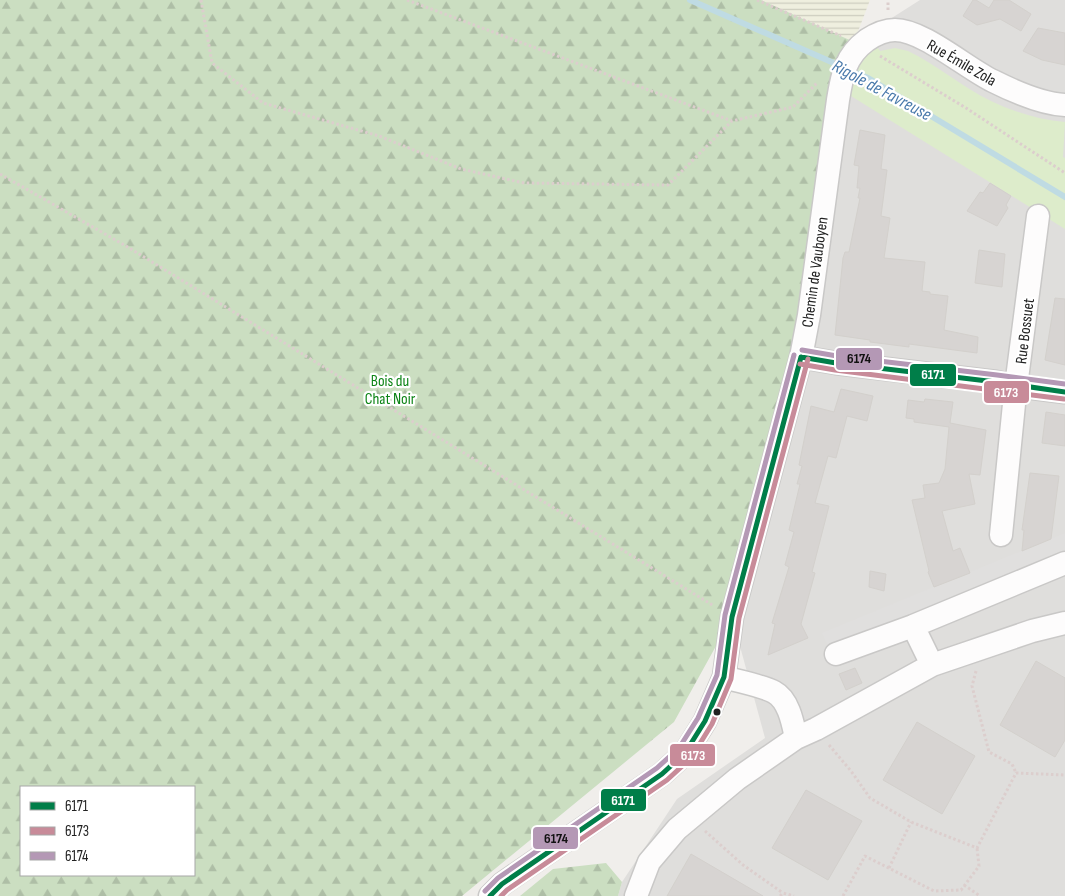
<svg xmlns="http://www.w3.org/2000/svg" width="1065" height="896" viewBox="0 0 1065 896" font-family="'Sofia Sans Condensed',sans-serif">
<style>
.residential{fill:#dfdedc}
.farmland{fill:url(#farmland-rules)}
.grass{fill:#ddeccb}
.forest{fill:url(#forest-firs);fill-rule:evenodd}
.parking{fill:#e0dfde}
.lines{fill:none;stroke-linecap:round;stroke-linejoin:round}
.stream{stroke:#bfdbe3;stroke-width:6}
.building{fill:#d7d4d2;stroke:#d3d0cc}
.minor-casing{stroke:#c9c8c7;stroke-width:25}
.path{stroke:#dccecd;stroke-width:3;stroke-dasharray:2.5 2.5;stroke-linecap:butt}
.minor{stroke:#fdfcfc;stroke-width:22}
.bus-1-casing{stroke:#fff;stroke-width:9}
.bus-2-casing{stroke:#fff;stroke-width:9}
.bus-3-casing{stroke:#fff;stroke-width:9}
.bus-1{stroke:#007e49;stroke-width:5}
.bus-2{stroke:#c88b99;stroke-width:5}
.bus-3{stroke:#b498b5;stroke-width:5}
.bus-dot{fill:#222;stroke:#fff;stroke-width:2}
.labels{text-anchor:middle;stroke-width:4.5;stroke-linejoin:round;paint-order:stroke}
.street-label{font-size:16px;fill:#222;stroke:#fff}
.park-label{font-size:16px;fill:#0c8416;stroke:#fff}
.water-label{font-size:18px;font-style:italic;fill:#4a7aab;stroke:#fff}
.line-badge{stroke:#fff;stroke-width:2}
.badge-label{font-size:14px;text-anchor:middle;font-weight:bold;fill:#fff}
.pale-badge-label{font-size:14px;text-anchor:middle;font-weight:bold;fill:#111}
</style>
<defs>
<pattern id="farmland-rules" width="6" height="5" patternUnits="userSpaceOnUse" patternTransform="scale(1.25)"><rect width="6" height="5" fill="#efefdf"/><path d="M0 2.5h6" fill="none" stroke="#cdcdbf"/></pattern>
<pattern id="forest-firs" width="22" height="20" patternUnits="userSpaceOnUse" patternTransform="scale(1.25)"><rect width="22" height="20" fill="#cbdec1"/><path d="M5 1l3.5 6h-7zM16 11l3.5 6h-7z" fill="#aebea6"/></pattern>
</defs>
<rect width="100%" height="100%" fill="#f0eeeb"/>
<path class="residential" d="M920,0H1065V896H618L622,882L677,799L765,738L732,617L854,42Z"/>
<path class="farmland" d="M761,0H870L854,42Z"/>
<path class="grass" d="M875,44L880,51L895,48L908,51C937,65 962,87 991,101C1014,112 1039,120 1065,122L1063,157L1065,158V229L851,96C849,71 857,61 875,44Z"/>
<path class="forest" d="M0,0H761L854,42L809,315L732,617L674,722L462,896H0ZM21,787H194V875H21Z
M606,863L622,882L618,896H520L553,869Z"/>
<path class="parking" d="M1065,533V575L854,661L835,663L822,633Z"/>
<g class="lines">
<path class="stream" d="M690,0L868,78L1065,197"/>
</g>
<path class="building" d="M973,0H976L989,8L994,0H1009L1031,14L1021,31L1000,19L977,25L963,16Z
M1038,28L1065,33V65L1042,60L1023,51Z
M860,130L885,135L881,169L887,170L881,216L890,218L884,258L925,262L922,291L930,292V294L948,296L944,330L978,337L977,353L909,344V347L870,342V340L835,335L843,258L845,252H849L860,198H858L860,188H857L859,166L854,165Z
M990,183L1011,196L1006,205L1008,208L997,226L967,211L980,192L983,193Z
M979,250L1005,254L1002,287L975,283Z
M1055,298L1065,299V365L1045,360Z
M841,389L873,396L867,421L847,416L836,458L828,456L815,503L829,506L812,572L815,573L801,624L808,638L768,655L775,624L772,623L789,567L785,565L794,532L789,530L800,484H797L802,466L799,465L811,406L834,412Z
M925,399L953,402L950,423L986,430L980,475L969,474L975,504L942,511L953,551L960,548L970,573L934,587L928,572L929,571L912,500L925,498L923,485L939,483L945,469L949,427L914,422V419L906,418L908,400L924,402Z
M1046,412L1065,415V446L1042,443Z
M1030,473L1059,476L1051,539L1022,551L1024,530H1022Z
M870,571L886,574L884,591L869,587Z
M1036,661L1065,678V740L1055,757L1000,725Z
M855,668L862,683L846,690L839,674Z
M917,722L975,756L942,814L883,780Z
M806,790L862,821L828,880L772,848Z
M691,854L763,896H667Z"/>
<g class="lines">
<g class="minor-casing">
<path id="minor" d="M801,357L836,363L996,382L1016,386L1065,392
M1001,535L1015,394L1038,216
M913,626L932,665
M836,654L913,626L1065,563
M724,677C737,681 763,686 774,692C789,700 793,724 796,738
M490,896L502,884L662,774L685,753L705,721L724,677L732,617L801,357L809,315L838,100C842,75 845,56 867,40C876,34 884,30 895,30C923,30 966,68 993,81C1013,91 1042,104 1065,105
M636,896L649,862L677,829L737,779L796,738L816,729L932,665L1032,631L1065,623"/>
</g>
<path class="path" d="M201,0L212,63L263,103L379,136L461,169L524,183L668,185L732,121L793,107L818,82
M407,0L732,121
M757,0L841,36
M888,10V0
M880,56L966,108L1065,173
M0,174L126,246L714,606
M976,671L972,686L989,752L1012,764L1016,773
M829,745L851,771L870,798L911,822L977,848L1016,773L1065,775
M705,831L743,865L783,893
M889,868L911,822
M964,885L980,896
M780,896L783,893L794,896
M843,896L865,856L934,891L961,890L979,866L977,848"/>
<use href="#minor" class="minor"/>
<g class="bus-1-casing">
<path id="bus-1" d="M801,357L836,363L996,382L1065,392
M490,896L502,884L662,774L685,753L705,721L724,677L732,617L801,357"/>
</g>
<g class="bus-2-casing">
<path id="bus-2" d="M800,364L835,370L1064,399
M501,896L507,890L667,780L691,758L712,724L731,679L739,618L808,359"/>
</g>
<g class="bus-3-casing">
<path id="bus-3" d="M802,350L837,356L997,375L1065,384
M485,891L498,878L657,768L679,748L698,718L717,675L725,615L794,355"/>
</g>
<use href="#bus-1" class="bus-1"/>
<use href="#bus-2" class="bus-2"/>
<use href="#bus-3" class="bus-3"/>
</g>
<circle class="bus-dot" cx="717" cy="712" r="4.5"/>
<g class="labels">
<g class="street-label">
<text transform="translate(962 62) rotate(30)" y="6">Rue Émile Zola</text>
<text transform="translate(814 272) rotate(-82)" y="6">Chemin de Vauboyen</text>
<text transform="translate(1024 331) rotate(-83)" y="6">Rue Bossuet</text>
</g>
<g class="park-label">
<text x="390" y="386">Bois du<tspan x="390" dy="18">Chat Noir</tspan></text>
</g>
<g class="water-label">
<text transform="translate(882 90) rotate(28)" y="6">Rigole de Favreuse</text>
</g>
</g>
<g class="line-badge">
<rect x="835" y="347" width="48" height="24" rx="5" fill="#b498b5"/>
<rect x="909" y="363" width="48" height="24" rx="5" fill="#007e49"/>
<rect x="983" y="380" width="47" height="24" rx="5" fill="#c88b99"/>
<rect x="669" y="743" width="47" height="24" rx="5" fill="#c88b99"/>
<rect x="600" y="788" width="47" height="24" rx="5" fill="#007e49"/>
<rect x="532" y="826" width="47" height="24" rx="5" fill="#b498b5"/>
</g>
<g class="badge-label">
<text x="933" y="379">6171</text>
<text x="1006" y="397">6173</text>
<text x="693" y="760">6173</text>
<text x="623" y="805">6171</text>
</g>
<g class="pale-badge-label">
<text x="859" y="363">6174</text>
<text x="556" y="843">6174</text>
</g>
<rect x="20" y="786" width="175" height="90" fill="#ffffff" stroke="#a7a7a7"/>
<rect x="30" y="802" width="25" height="8" fill="#007e49" stroke="#a7a7a7"/>
<text x="65" y="811" font-size="15" fill="#222222">6171</text>
<rect x="30" y="827" width="25" height="8" fill="#c88b99" stroke="#a7a7a7"/>
<text x="65" y="836" font-size="15" fill="#222222">6173</text>
<rect x="30" y="852" width="25" height="8" fill="#b498b5" stroke="#a7a7a7"/>
<text x="65" y="861" font-size="15" fill="#222222">6174</text>
</svg>
